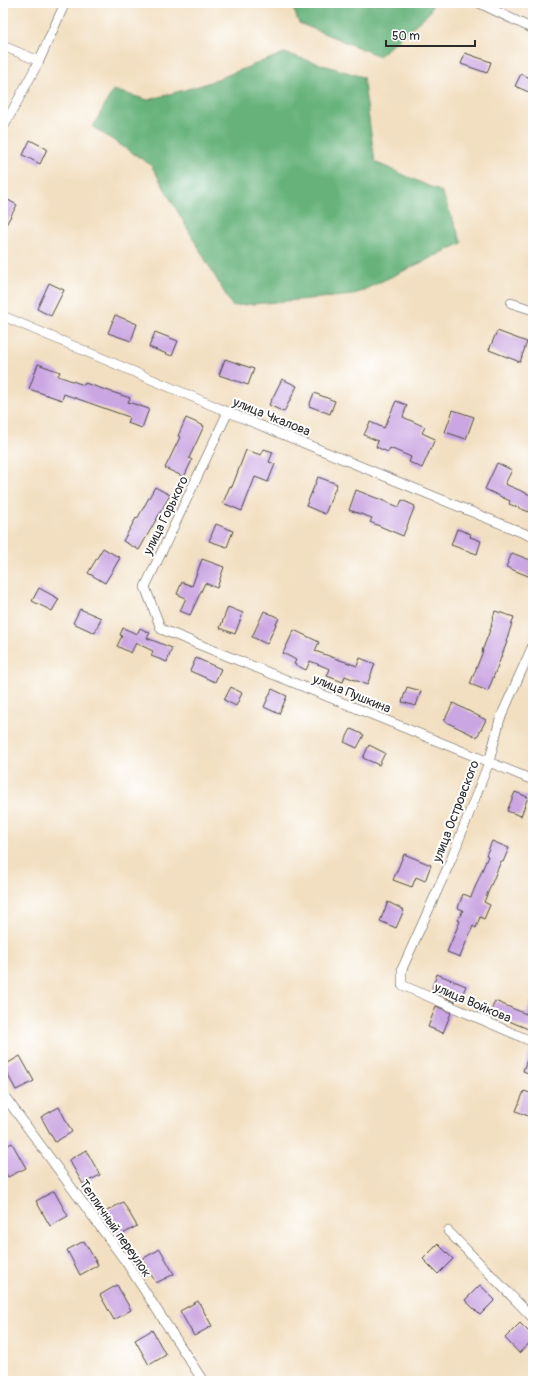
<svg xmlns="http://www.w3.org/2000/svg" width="536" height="1384" viewBox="0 0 536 1384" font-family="Pangolin,sans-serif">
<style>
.forest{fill:#66b27a;stroke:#486e52}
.building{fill:#caa6e2}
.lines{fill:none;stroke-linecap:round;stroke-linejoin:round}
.minor-casing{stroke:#494642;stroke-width:10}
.minor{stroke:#fff;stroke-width:9}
.labels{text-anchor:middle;stroke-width:4;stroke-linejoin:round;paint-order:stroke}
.street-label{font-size:13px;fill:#2b2b2b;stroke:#fff}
</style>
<rect width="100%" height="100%" fill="#fff"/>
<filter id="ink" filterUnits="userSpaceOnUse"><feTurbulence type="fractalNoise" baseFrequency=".025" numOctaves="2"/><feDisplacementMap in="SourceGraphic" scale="8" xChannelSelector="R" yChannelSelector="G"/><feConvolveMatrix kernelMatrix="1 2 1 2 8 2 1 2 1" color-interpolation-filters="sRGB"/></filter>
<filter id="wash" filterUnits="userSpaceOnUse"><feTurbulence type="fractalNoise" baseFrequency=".012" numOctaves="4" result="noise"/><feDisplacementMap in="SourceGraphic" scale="16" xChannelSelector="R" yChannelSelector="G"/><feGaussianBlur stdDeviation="0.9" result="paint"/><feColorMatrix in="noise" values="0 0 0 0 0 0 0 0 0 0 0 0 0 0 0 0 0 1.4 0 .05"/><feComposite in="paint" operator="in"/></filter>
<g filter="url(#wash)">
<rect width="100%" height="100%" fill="#f2dfc1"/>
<path class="forest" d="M291,3H433L429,13L379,56L299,23Z
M284,53L363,77L375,162L442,192L462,243L353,295L232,306L151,165L93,127L113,90L148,100L202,85Z"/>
<g id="blocks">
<path class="building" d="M465,53L491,62L487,73L461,64Z
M521,74L533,79V94L515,86Z
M30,140L47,149L40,164L23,155Z
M3,197L17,205L3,230Z
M49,283L64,290L51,316L37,309Z
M115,315L137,324L131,341L108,333Z
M497,331L527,342L520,362L489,350Z
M155,332L178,341L172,356L149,347Z
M225,359L254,369L248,385L219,375Z
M38,364L60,372L58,376L84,385L85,383L130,398L128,402L149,409L142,428L127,423L129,417L64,394L62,400L29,389Z
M282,379L297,386L284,412L269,405Z
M314,393L335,401L330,414L309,406Z
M396,401L407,405L403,417L425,427L422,433L435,439L422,468L409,462L411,457L390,448L388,452L376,447L378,441L364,435L370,422L384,428Z
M453,410L474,417L466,439L445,432Z
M186,418L204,426L189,458L192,460L184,477L165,468L180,437L178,436Z
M264,449L273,452L269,462L275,464L268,482L255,477L242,511L223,503L230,486L232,487L246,450L261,455Z
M497,463L512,470L505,484L533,496V504L529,512L509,504L510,501L485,489Z
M318,477L337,484L325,514L306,506Z
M155,487L170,495L139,550L123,541L136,518L137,519Z
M356,490L399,507L402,500L415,506L403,536L370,522L372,518L349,510Z
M216,524L233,531L227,547L209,541Z
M457,529L471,534L470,537L481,541L477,554L451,545Z
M103,548L120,558L105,583L88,573Z
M512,553L533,561V578L506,567Z
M202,559L224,567L217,588L205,583L190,615L180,611L186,598L177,594L182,582L192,586Z
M39,588L59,599L52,611L32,601Z
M228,607L243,613L235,634L220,628Z
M80,609L101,618L95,633L73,623Z
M264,611L279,618L267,644L252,637Z
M495,611L514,617L506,642H507L488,691L470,684L483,651H482L492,625H491Z
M123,628L137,634L140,628L150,633L147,638L172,648L167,662L151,656L153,651L136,643L131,653L117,646L122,636L120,635Z
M294,630L319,642L315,651L357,666L360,658L375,664L367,685L345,676L343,682L327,676L330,669L310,661L306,670L294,664L296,660L283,653Z
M196,658L221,669L215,682L190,671Z
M231,687L242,693L236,706L224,700Z
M407,687L421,691L416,706L402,702Z
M272,689L287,696L279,714L264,707Z
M453,703L486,720L477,737L444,721Z
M351,729L364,735L357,748L344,742Z
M369,745L385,753L379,765L363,758Z
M515,792L528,797L521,816L507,811Z
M492,841L509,848L503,862L501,861L484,902L490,905L484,919L480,917L476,928L473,926L460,957L447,952L460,921L458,920L463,910L458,908L463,894L471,897L488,856L486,855Z
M404,854L431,865L425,881L416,877L412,887L393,880Z
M388,902L404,910L396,928L380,921Z
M437,974L466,986L460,1000L457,998L455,1002L441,995L442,992L432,988Z
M533,997V1031L490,1013L495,1001L526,1014Z
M436,1006L451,1013L443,1033L428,1027Z
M531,1048H533V1075L523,1071Z
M20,1056L34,1081L16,1090L3,1066Z
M524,1091L533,1094V1118L516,1111Z
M59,1107L72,1132L55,1142L41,1117Z
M12,1143L26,1168L8,1177L3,1168V1148Z
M86,1150L100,1175L83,1184L69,1160Z
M54,1191L68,1216L50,1226L36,1201Z
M123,1202L137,1226L119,1236L105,1212Z
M84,1241L98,1265L80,1275L67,1250Z
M438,1244L453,1259L438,1274L423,1259Z
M160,1249L174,1274L156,1283L142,1259Z
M117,1285L131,1310L114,1320L100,1295Z
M480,1285L495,1300L480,1315L465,1300Z
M198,1301L212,1326L194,1336L180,1311Z
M520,1323L533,1336V1340L519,1353L505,1338Z
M152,1330L166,1355L149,1365L135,1340Z"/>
</g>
</g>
<g filter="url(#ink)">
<use href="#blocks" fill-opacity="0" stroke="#494642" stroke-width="1"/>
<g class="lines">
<g class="minor-casing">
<path id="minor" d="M479,3L533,29
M3,46L39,61
M3,128L39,61L65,3
M511,303L533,310
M3,316L228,412L533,537
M228,412L145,587L161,629L533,780
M533,645L500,719L489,762L451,860L402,969V985L533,1042
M3,1094L126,1262L203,1381
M448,1231L533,1318"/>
</g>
<use href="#minor" class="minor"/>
</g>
</g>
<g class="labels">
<g class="street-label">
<text transform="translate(272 416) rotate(22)" y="5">улица Чкалова</text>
<text transform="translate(165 515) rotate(-64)" y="5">улица Горького</text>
<text transform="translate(352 693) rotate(22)" y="5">улица Пушкина</text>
<text transform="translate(455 811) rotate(-69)" y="5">улица Островского</text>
<text transform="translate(473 1002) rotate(23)" y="5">улица Войкова</text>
<text transform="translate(116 1228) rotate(55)" y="5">Тепличный переулок</text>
</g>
</g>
<rect width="536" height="1384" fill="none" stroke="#fff" stroke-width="16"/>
<path d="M386 40v6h89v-6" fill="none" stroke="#2b2b2b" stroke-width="2"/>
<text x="392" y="40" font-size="12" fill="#2b2b2b" stroke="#ffffff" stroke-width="3" paint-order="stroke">50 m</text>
</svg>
